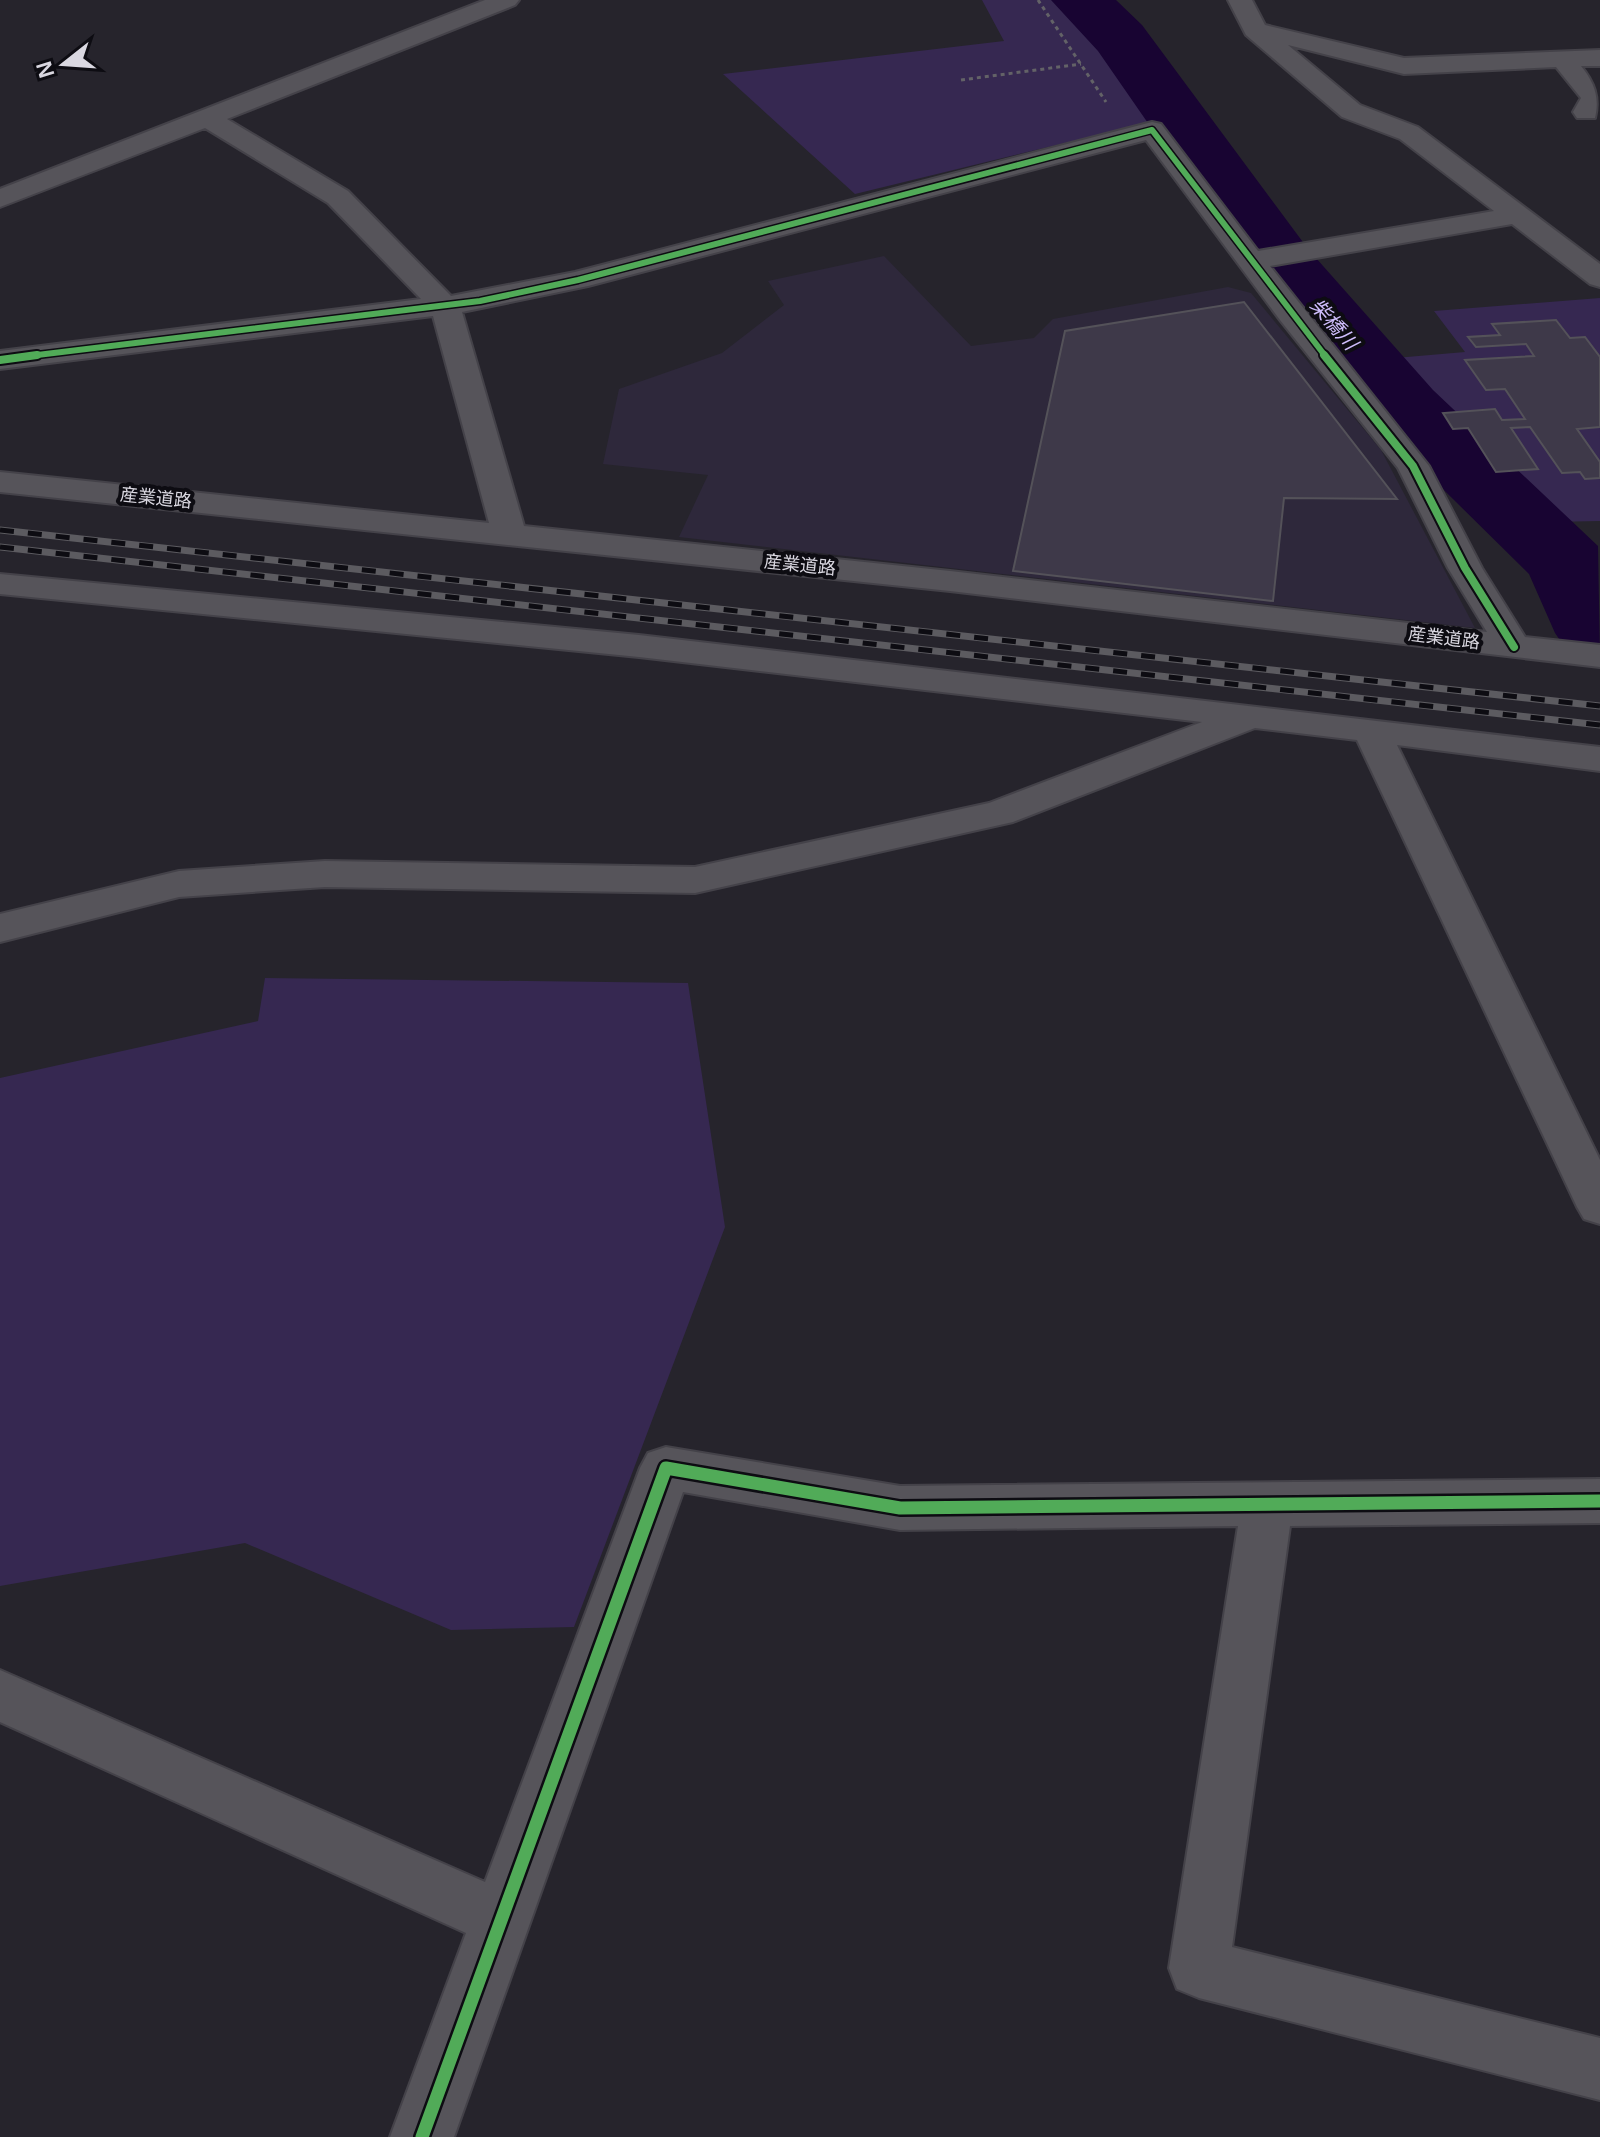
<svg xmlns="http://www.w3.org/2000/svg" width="1600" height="2137" viewBox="0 0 1600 2137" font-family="Arial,'Noto Sans JP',sans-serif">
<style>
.built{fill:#2e283b}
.green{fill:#362851}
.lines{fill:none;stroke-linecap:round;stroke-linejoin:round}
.river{fill:#180432;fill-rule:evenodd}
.building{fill:#3e3949;stroke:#545259;stroke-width:2}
.minor-casing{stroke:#444249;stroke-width:4}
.path{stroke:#636267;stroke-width:3;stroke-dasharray:4 4;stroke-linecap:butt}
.minor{fill:#56545a;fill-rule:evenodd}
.rail-casing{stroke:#5c5b60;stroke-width:7}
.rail{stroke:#0d0c12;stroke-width:5;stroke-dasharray:14;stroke-linecap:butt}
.cycleway-far2-casing{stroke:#0d0c12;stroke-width:9}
.cycleway-far1-casing{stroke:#0d0c12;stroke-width:12}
.cycleway-casing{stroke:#0d0c12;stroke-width:18}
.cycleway-far2{stroke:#51ab58;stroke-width:6}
.cycleway-far1{stroke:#51ab58;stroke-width:8}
.cycleway{stroke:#51ab58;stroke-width:13}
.labels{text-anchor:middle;stroke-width:8;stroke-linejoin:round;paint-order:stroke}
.far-street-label{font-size:18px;fill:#d9d7e0;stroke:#0d0c12}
.far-water-label{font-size:20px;font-style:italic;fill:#cebdfb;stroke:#0d0c12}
</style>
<rect width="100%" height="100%" fill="#26242c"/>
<path class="built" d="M884,256L971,346L1034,338L1053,319L1228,287L1251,293L1381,450L1475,628L679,537L708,475L603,464L619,389L722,353L784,305L768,281Z"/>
<path class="green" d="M982,0H1064L1162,125L1073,141L855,194L723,74L1004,41Z
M1600,298V521L1549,522L1415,411L1372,360L1465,352L1434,311Z
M265,978L688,983L725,1227L574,1627L451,1630L245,1543L0,1586V1078L258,1021Z"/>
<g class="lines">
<path class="river" d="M1051,0H1116L1142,25L1308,249L1433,390L1598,546L1600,660L1568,652L1555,633L1529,574L1377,424L1256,279L1098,51Z"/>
</g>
<path class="building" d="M1244,302L1397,499L1284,498L1273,601L1013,571L1065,331Z
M1556,320L1570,338L1585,337L1600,357V427L1577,429L1600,462V478L1585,479L1580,472L1562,473L1530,427L1511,428L1538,469L1496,472L1468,428L1453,429L1443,413L1495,409L1502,420L1525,419L1505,389L1486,390L1465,360L1534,356L1526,344L1476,347L1468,337L1500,335L1492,324Z"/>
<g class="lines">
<g class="minor-casing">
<path id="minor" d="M485,0H519L515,5L227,119L348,191L451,296L575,272L1152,122L1161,124L1258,251L1494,211L1400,139L1342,117L1246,35L1228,0H1252L1265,25L1404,58L1600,50V66H1581C1594,82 1600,97 1595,118H1577L1573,112L1581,98L1556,67L1404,74L1288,45L1360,105L1418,127L1600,264V287L1590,284L1512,224L1270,266L1429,466L1482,568L1525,637L1600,645V667L950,591L0,492V472L489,523L433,316L0,369V351L421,299L328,203L205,128L0,207V189ZM1146,140L1280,320L1398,468L1448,568L1487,632L950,571L524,526L462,312L588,286Z
M0,574L639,635L1600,747V771L1397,745L1600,1160V1224L1584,1219L1577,1207L1357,740L1255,728L1013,822L695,893L325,887L179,897L0,942V914L179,871L325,861L695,867L989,803L1202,722L639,657L0,594Z
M666,1447L900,1486L1600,1479V1523L1290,1526L1232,1947L1600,2038V2100L1199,1998L1177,1989L1169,1968L1238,1526L900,1530L683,1492L454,2137H390L466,1933L0,1722V1670L485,1882L640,1468L648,1453Z"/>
</g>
<path class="path" d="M1038,0L1106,102
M961,80L1081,64"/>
<use href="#minor" class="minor"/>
<g class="rail-casing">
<path id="rail" d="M0,530L1600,706
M0,547L1600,725"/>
</g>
<use href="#rail" class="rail"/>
<g class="cycleway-far2-casing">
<path id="cycleway-far2" d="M21,357L480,301L578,280L1152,130L1326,357"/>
</g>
<g class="cycleway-far1-casing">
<path id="cycleway-far1" d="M1324,355L1413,466L1465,568L1514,647
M0,360L37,355"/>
</g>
<g class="cycleway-casing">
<path id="cycleway" d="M422,2137L666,1468L900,1508L1600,1501"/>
</g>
<use href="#cycleway-far2" class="cycleway-far2"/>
<use href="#cycleway-far1" class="cycleway-far1"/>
<use href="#cycleway" class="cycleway"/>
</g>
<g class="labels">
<g class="far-street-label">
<text transform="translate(156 498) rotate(6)" y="6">産業道路</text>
<text transform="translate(800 565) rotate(6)" y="6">産業道路</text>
<text transform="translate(1444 638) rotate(7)" y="6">産業道路</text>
</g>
<g class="far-water-label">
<text transform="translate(1334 324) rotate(49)" y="7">柴橋川</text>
</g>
</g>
<g transform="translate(64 64) rotate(253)" stroke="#0d0c12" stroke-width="6" paint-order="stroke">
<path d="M0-6L14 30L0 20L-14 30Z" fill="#d9d7e0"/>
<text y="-12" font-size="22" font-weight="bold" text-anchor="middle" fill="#d9d7e0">N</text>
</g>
</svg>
